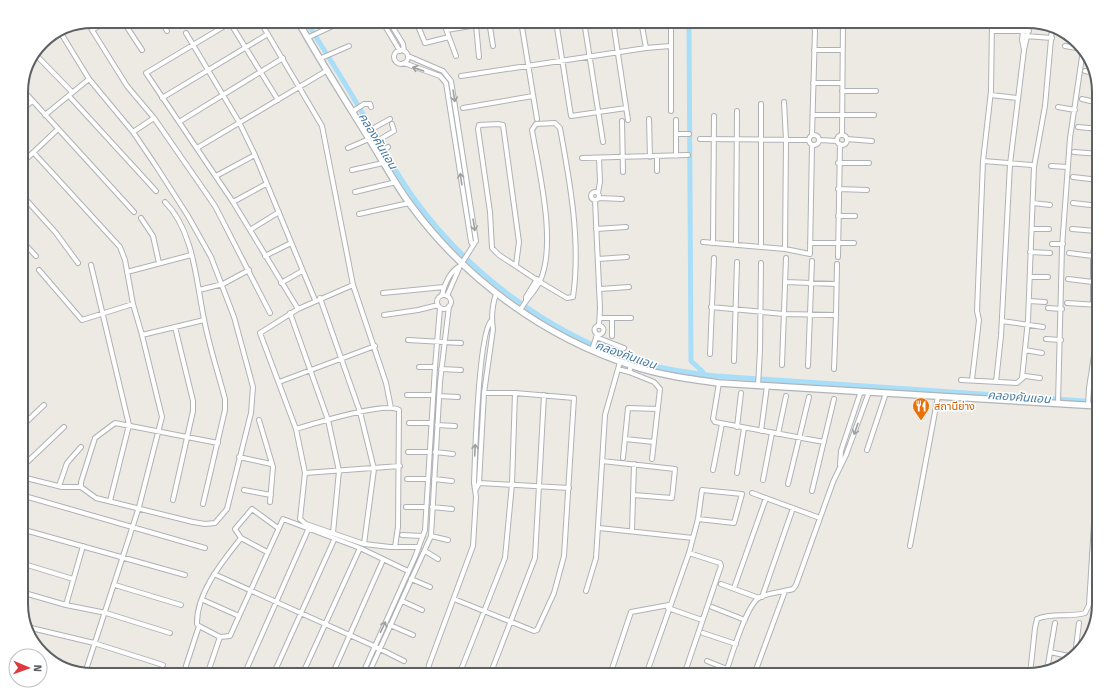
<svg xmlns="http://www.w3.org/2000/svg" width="1120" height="696" viewBox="0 0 1120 696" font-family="'Fira Sans','Noto Sans Thai',sans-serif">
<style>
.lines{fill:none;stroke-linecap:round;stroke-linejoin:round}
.canal{stroke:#a9def8;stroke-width:5}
.street-casing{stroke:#afb2b5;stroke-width:6}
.secondary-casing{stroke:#b0b4b8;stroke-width:8}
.street{stroke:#fff;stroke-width:4}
.secondary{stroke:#fff;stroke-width:5.5}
.oneway{stroke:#9da0a1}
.labels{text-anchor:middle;stroke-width:3;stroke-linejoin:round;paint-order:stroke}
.food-label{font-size:11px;fill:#c56008;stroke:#fff;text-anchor:start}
.water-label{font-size:12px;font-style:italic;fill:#447aa1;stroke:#fff}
.rim{fill:none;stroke:#5c6063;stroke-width:2}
</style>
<rect width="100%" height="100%" fill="#edeae4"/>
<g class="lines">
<path class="canal" d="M306,21C324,50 343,79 360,109C377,138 393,169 413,197C465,270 547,333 633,360C660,369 688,373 716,376L1099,402
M689,21L691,361L702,371L705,376"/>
<g class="street-casing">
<path id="street" d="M123,21L142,50
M161,21L167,31
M229,21L278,100
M233,21L146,73L233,202L298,309
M260,21L322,126L353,285L386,383L391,408
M382,21L400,51
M389,21L403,44L404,51
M416,21L425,43L449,37
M443,21L456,56
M489,21L493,46
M521,21L537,119
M556,21L571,116L626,108
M584,21L603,142
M613,21L628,120
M641,21L646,48
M671,21V111
M809,21L814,26L815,31L812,135
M87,22L127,86L154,118L215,206L270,313
M92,30L108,21
M447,30L476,25L479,57
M992,31H1029
M186,33L239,122L255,155L315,300
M1025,36L1052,38
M307,38L337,24L339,21
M1065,46L1082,49
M814,50H842
M1024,50L1022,40L1024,21
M394 57a7 7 0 1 1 14 0a7 7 0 1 1-14 0Z
M36,55L72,92
M408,56L443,71L451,81L476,241L460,266L447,296
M319,59L349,46
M404,63L440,76L446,83L471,242L473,245
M1085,71L1094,73
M461,76L646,48L670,46
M813,83H842
M21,88L134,212
M842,91H876
M991,95L1017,98
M69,96L156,191
M162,98L268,34
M1082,99L1099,103
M784,102L786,140L785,249
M761,104V246
M1058,107L1075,110
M463,108L533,96
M21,111L32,101
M352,112L364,104H370L371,107
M45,115L89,79
M813,115H874
M649,119L650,157
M676,120V156
M622,121L623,172
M179,122L283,58
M1078,127L1099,129
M133,132L154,118
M365,133L390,119
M676,134H689
M809 140a5 5 0 1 1 10 0a5 5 0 1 1-10 0Z
M837 140a5 5 0 1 1 10 0a5 5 0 1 1-10 0Z
M842,135L843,21
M700,139L809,140
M847,139L872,141
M819,140L837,141
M372,144L394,131L392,124
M197,148L326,71
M348,148L369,139
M1074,152L1099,154
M34,153L120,247L125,260L133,304L142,335L162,417L139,507L85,673
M378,154L388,147
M657,157V171
M582,158L688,155
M983,161L1032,165L1034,167L1028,320L1022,378
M838,163H869
M21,164L58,129
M1051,166L1068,167
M1034,167L1045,106L1052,28
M352,170L383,163
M216,176L255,155
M1073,177L1099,180
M838,189L867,190
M355,192L396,182
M591 196a4 4 0 1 1 8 0a4 4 0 1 1-8 0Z
M598,193L600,182L599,158
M21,194L56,233L78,263
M599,198L622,199
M595,200L600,308L599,326
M165,202C194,231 196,281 204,319C209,346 218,372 225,399V410L203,504
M233,202L266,184
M1033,203L1050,205
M1073,203L1099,206
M359,214L409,203
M838,216H855
M141,218L153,236L159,263
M596,229L626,227
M1032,229H1049
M1072,229L1096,231
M250,230L279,212
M21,240L36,256
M703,242L785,249L810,254L812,145
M713,242L714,116
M810,243H854
M1052,244H1063
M736,245L737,111
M1030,252L1050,253
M1069,253L1093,256
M265,256L291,243
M838,257L840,144
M598,259L627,257
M1093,263L1099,264
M91,265L129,425L110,501
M516,265L519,242L503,125L498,124L479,125L478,129L490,212L492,248L499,255L537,280
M39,270L82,320L133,304
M127,272L191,255
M1030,277H1048
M1068,279L1093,282
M786,282L836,284
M281,283L302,271
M353,285L298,309L260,333L296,429L305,473L300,519L306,524L364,544L390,547H419
M600,289L629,287
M1093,289L1099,290
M199,290L223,284L249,270
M383,293L444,287
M442,295C444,285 450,271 460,266
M437 302a7 7 0 1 1 14 0a7 7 0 1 1-14 0Z
M320,298L360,412L374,469L364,544
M526,301V297L537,279
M1029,301L1045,302
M1067,303L1099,305
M1093,305V256L1099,203
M711,307L784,314L836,315L837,264
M1048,308L1062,309
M520,311C525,300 535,292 540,281C557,244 539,171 532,130L536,124L555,123L560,128C570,182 581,242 573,297L567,298L540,282
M290,313L328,420L339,471L333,533
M384,315L418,310L438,305
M600,318H631
M612,318V336
M1002,321L1043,327
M594.5 330a4.5 4.5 0 1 1 9 0a4.5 4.5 0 1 1-9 0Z
M142,335L204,320
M596,337L624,348
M1046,339L1061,340
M408,340L461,343
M592,350L597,335
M1025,350L1042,353
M710,354L714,258
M734,361L737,262
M782,365L786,258
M631,366L629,372L654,382L660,389L652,459
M808,366L812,261
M419,367H435
M441,369L461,370
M618,369L629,372
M834,369L836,315
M961,380L1017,383L1025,376L1040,378
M972,380L979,320L977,311L983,161L991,91L992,21
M279,382L375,346
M996,382L1001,336L1010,164L1024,50L1030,22
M719,383L713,419L715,422L824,442
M21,386L23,384
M758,386L760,350L761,263
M407,395H433
M439,396L458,397
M1058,403L1062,247L1070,138L1083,50
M1088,406L1089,388L1099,323
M259,420L273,467L270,502
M409,423H431
M437,425L455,426
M21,427L44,405
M737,427L741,393
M296,429C313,424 386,401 399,410L398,527L395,547
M761,431L767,386
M778,434L786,396
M625,439L654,442
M867,450L886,393
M408,452H429
M435,452L453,454
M239,457L271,464
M623,458L628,408L658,409
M602,461L675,469L672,498L633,495
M840,465L841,451L861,391
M21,468L64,427
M713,470L722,424
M305,473L400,466
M737,473L744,428
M22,477L62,487H81L96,498L193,522L205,524L215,523L227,509L251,413L253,387L234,317L211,257L188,216L156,166L133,132L89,79L59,30
M407,479H428
M434,479L452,481
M763,480L772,433
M479,483L569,488
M788,484L809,397
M59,486L67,463L81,447
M81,487V482L95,438L115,423L218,443
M476,489L479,483L484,393L493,329C491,317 492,306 496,294
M244,490L271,495
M812,491L834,399
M752,493L820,518
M21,495L205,548
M173,500L193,411V401L175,327
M406,507H426
M432,507L452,509
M599,528L693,538
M21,529L185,575
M632,531L634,464
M402,535L423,536
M431,536L448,540
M241,538C223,561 196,593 197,624L199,626L220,637L230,636L283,519L360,548L408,571
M910,546L938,396
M425,551L438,559
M267,552L241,538L235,529L252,509L278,528
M1092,553L1099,567
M21,563L73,579
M214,574L374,646L404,661
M1091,574L1099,587
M411,579L430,587
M721,584L759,598
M115,585L181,605
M734,588L766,498
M586,591L596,558L605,415L620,362
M21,592L66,605L106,613L170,633
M762,597L793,508
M454,599L534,631L537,630L554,593L564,556L574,398L515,393H484
M203,600L239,616
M402,601L422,610
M66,605L83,546
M712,607L745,620
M668,608L702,620
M390,625L413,635
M27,627L94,643L163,665
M703,633L736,644
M1050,652L1073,657
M1075,655L1079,623
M707,661L727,669
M611,670L627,675
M1047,670L1055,623
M350,671L360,675
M1030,674L1035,628L1037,619C1052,612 1070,618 1085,613L1089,605L1095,508L1099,488
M183,675L199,626
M207,675L220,637
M244,675L308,530
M273,675L334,540
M302,675L360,548
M332,675L383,560
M362,675L415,557L425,530L435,367L440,308
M368,675L431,536L440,382L449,306
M427,675L429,665L473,546L476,497L474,483C475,458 478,335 491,321
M459,675L505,558L512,484L515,393
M490,675L535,558L544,395
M610,675L631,612L669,605
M646,675L689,553L698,519L702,490L742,494L734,523L698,519
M684,675L721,566L720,563L689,553
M725,675C731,659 746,604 760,597C769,593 782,592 793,589L796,585L833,482L846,455L869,392
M754,675L785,591"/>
</g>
<g class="secondary-casing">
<path id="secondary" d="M298,21C319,59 342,95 365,132C380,156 393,181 410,204C464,278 542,336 630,365C659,375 689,379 719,383L1099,406"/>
</g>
<use href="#street" class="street"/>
<use href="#secondary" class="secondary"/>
</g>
<defs><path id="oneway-shaft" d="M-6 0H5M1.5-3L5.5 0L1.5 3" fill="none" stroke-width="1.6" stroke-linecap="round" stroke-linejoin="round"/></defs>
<g class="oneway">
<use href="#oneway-shaft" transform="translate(418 69) rotate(-161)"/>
<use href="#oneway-shaft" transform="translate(454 96) rotate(81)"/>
<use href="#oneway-shaft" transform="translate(461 179) rotate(-99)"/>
<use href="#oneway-shaft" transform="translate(474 225) rotate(81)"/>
<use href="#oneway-shaft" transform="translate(856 429) rotate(109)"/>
<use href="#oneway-shaft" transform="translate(475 450) rotate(-87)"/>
<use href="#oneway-shaft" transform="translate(383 627) rotate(-65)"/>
</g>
<defs>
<g id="restaurant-pin" transform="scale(0.9)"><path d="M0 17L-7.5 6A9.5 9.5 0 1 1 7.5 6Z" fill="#e8710a" stroke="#fff"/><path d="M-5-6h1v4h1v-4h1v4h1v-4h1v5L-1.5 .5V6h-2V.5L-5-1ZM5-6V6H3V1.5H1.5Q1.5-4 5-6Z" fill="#fff"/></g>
</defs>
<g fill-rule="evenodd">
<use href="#restaurant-pin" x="921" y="406"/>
</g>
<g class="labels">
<g class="food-label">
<text x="934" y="410">สถานีย่าง</text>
</g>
<g class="water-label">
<text transform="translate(378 141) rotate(59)" y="4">คลองคันแอน</text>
<text transform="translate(626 355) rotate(19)" y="4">คลองคันแอน</text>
<text transform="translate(1019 397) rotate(4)" y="4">คลองคันแอน</text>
</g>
</g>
<path d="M0 0H1120V696H0ZM92 28H1028A64 64 0 0 1 1092 92V604A64 64 0 0 1 1028 668H92A64 64 0 0 1 28 604V92A64 64 0 0 1 92 28Z" fill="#fff" fill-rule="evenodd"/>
<path class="rim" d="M92 28H1028A64 64 0 0 1 1092 92V604A64 64 0 0 1 1028 668H92A64 64 0 0 1 28 604V92A64 64 0 0 1 92 28Z"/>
<g transform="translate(28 668) rotate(92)"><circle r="19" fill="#ffffff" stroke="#bebfc1"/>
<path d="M0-3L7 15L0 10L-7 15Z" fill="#db3b40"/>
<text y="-6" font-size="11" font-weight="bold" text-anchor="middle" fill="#5c6063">N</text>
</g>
</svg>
